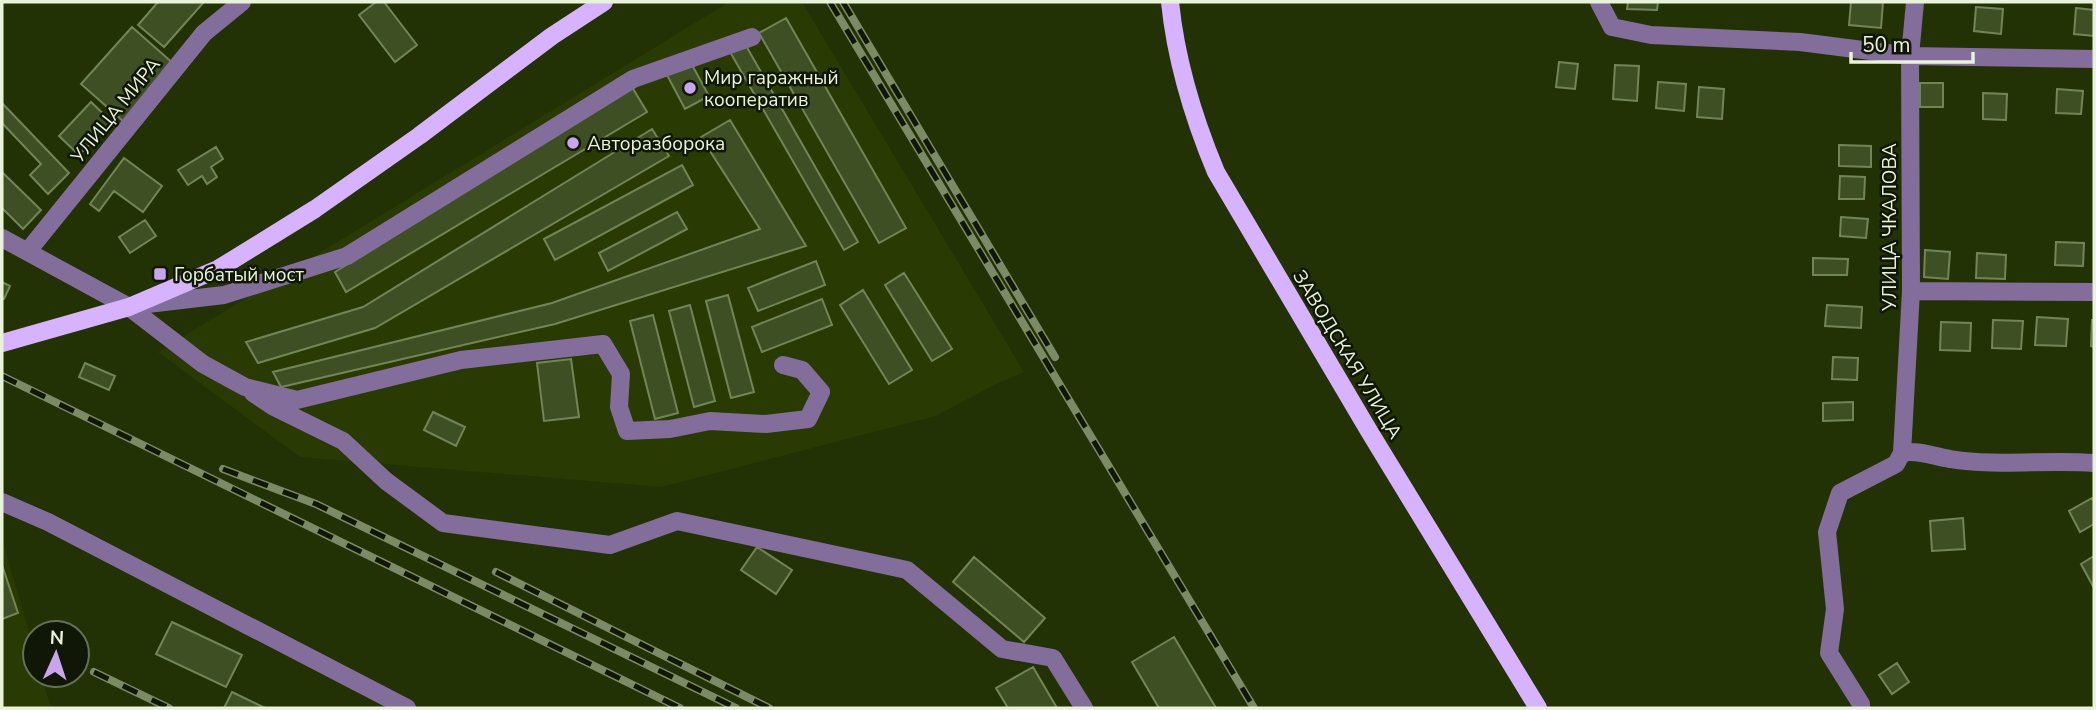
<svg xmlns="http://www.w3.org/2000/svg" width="2096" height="710" viewBox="0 0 2096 710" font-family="'Nunito Sans',sans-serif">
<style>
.built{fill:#293a03}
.building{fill:#3f4f24;stroke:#728557;stroke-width:2}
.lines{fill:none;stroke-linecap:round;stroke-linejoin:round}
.minor{stroke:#836d9b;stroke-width:18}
.major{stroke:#d7b2fe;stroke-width:18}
.rail-casing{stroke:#7d8a66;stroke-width:8}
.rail{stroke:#101706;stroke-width:5;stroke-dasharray:16;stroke-linecap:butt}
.poi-dot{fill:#c9a5ee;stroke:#101706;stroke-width:2.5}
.labels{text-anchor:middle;stroke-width:5;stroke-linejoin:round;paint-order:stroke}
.poi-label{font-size:19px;fill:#e8f3da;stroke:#101706;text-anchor:start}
.street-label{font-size:19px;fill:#e8f3da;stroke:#101706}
</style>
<rect width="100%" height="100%" fill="#233204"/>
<path class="built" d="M729,2H802L1024,372L994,385L936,416L661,487L300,457L158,352Z
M2,539L35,653V675H41L51,708H2Z"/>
<path class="building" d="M158,2H204L164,47L138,25Z
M376,2H384L417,45L395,62L359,15Z
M1628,2H1658L1657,10L1627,9Z
M1851,2H1883L1881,28L1849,25Z
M1976,7L2003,9L2001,34L1974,31Z
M2076,8L2094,10V36L2074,34Z
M786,18L906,228L879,243L759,33Z
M132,27L175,65L124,122L81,84Z
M745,44L858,242L844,250L730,52Z
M1559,62L1578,64L1575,89L1556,87Z
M691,63L709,96L685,109L667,75Z
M1615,65L1639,66L1637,101L1613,99Z
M1658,82L1686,84L1684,111L1656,108Z
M1920,83H1943V107H1920Z
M632,87L647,112L346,292L335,272Z
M1699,87L1724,89L1722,119L1697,117Z
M2057,89L2083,91L2081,114L2056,113Z
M1983,93L2007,94L2006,120L1983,119Z
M91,102L112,122L79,155L59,136Z
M2,103L69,173L48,194L30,175L41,164L2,123Z
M730,120L806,246L555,324L281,387L273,372L552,303L760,229L701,137Z
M652,129L669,156L375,328L258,363L246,342L363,307Z
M1839,145L1871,146V167L1839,166Z
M216,147L223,159L211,167L217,177L207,184L202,176L188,185L178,170Z
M124,158L162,186L143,212L114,191L99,211L90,204Z
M682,165L693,185L555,260L544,239Z
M2,172L41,210L23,229L2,208Z
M1840,176L1865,177L1864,199H1839Z
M677,212L687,229L608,271L599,253Z
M1841,217L1868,219L1866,238L1840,236Z
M145,220L156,236L130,253L119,237Z
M2056,242L2084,243L2083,266L2055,265Z
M1925,250L1950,252L1948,279L1924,277Z
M1977,253L2006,255L2005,279L1976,278Z
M1813,258L1848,259L1847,275H1813Z
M816,261L825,285L758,311L748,288Z
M904,273L952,349L932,361L885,285Z
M2,282L10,286L4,299H2Z
M863,290L912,370L889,384L840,305Z
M728,295L754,392L731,398L706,301Z
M822,299L832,325L762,352L752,327Z
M690,305L715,401L694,407L669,311Z
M1827,305L1862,307L1861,328L1825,326Z
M653,315L678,413L655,419L630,321Z
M2037,317L2068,319L2066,346L2035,345Z
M1993,320L2023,321L2021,349L1992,348Z
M2092,320H2094V347L2091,346Z
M1941,322L1971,323L1970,351L1940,350Z
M1833,357L1858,358L1857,380L1832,379Z
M571,359L579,417L544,421L537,363Z
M85,363L115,376L109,390L79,377Z
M1853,402V420L1823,421V403Z
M433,412L465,427L456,446L424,430Z
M2092,498L2094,501V524L2080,532L2069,511Z
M1963,518L1965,549L1932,551L1930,521Z
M757,547L792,570L776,594L741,570Z
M2094,556V588L2081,564Z
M974,557L1045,618L1024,642L953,582Z
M2,565L18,613L2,619Z
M172,622L242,655L226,687L156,654Z
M1174,637L1216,708H1159L1132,662Z
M1897,663L1909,682L1892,694L1879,675Z
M1033,667L1057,708H1008L996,688Z
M232,692L265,708H224Z"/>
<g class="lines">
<path class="minor" d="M1599,2L1612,27L1651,35L1800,42L1910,56L2094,59
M2,238L129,307L203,364L245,387L297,400L461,360L603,344L621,374L619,407L627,431L670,429L710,421L766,424L808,419L821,392L802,370L783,365
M28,251L204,33L242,2
M1911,291L2094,292
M139,305L224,295L347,256L633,79L752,37
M253,393L274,407L343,441L386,481L443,523L610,545L677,521L907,570L1002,649L1053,658L1084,708
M1902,453C1917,449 1935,457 1950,459C1997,467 2047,459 2094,463
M2,502L48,522L407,708
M1861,708V704L1829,653L1835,609L1827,532L1840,493L1896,464L1902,453L1911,291L1910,56L1915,2"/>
<path class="major" d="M1170,2C1176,61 1193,117 1216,172L1369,431L1538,708
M2,343L129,307L218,269L315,209L419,136L552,36L604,2"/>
<g class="rail-casing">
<path id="rail" d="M830,2L1254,708
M843,2L1055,357
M2,376L680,708
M223,469L316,504L736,708
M496,572L769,708
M94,672L169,708"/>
</g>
<use href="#rail" class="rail"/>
</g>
<g class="poi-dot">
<circle cx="690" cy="88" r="7"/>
<circle cx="573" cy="143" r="7"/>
<rect x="153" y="267" width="14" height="14" rx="3.5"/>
</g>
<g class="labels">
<g class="poi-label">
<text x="704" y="84">Мир гаражный<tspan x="704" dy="22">кооператив</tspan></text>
<text x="587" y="150">Авторазборока</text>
<text x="174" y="281">Горбатый мост</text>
</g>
<g class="street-label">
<text transform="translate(115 110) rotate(-51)" y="7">УЛИЦА МИРА</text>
<text transform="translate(1889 227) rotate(-90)" y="7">УЛИЦА ЧКАЛОВА</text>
<text transform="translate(1348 354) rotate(59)" y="7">ЗАВОДСКАЯ УЛИЦА</text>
</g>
</g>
<rect width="2096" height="710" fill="none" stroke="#e8f3da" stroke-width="7"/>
<g transform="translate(56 654) rotate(3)"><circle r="33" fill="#101706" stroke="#666f5b" stroke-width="2"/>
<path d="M0-5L12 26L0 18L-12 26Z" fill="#c9a5ee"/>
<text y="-10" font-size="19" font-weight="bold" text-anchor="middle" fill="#e8f3da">N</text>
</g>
<path d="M1851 52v10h122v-10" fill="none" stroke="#e8f3da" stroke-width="3.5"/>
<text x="1862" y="52" font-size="21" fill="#e8f3da" stroke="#101706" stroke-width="5" paint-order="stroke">50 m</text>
</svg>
